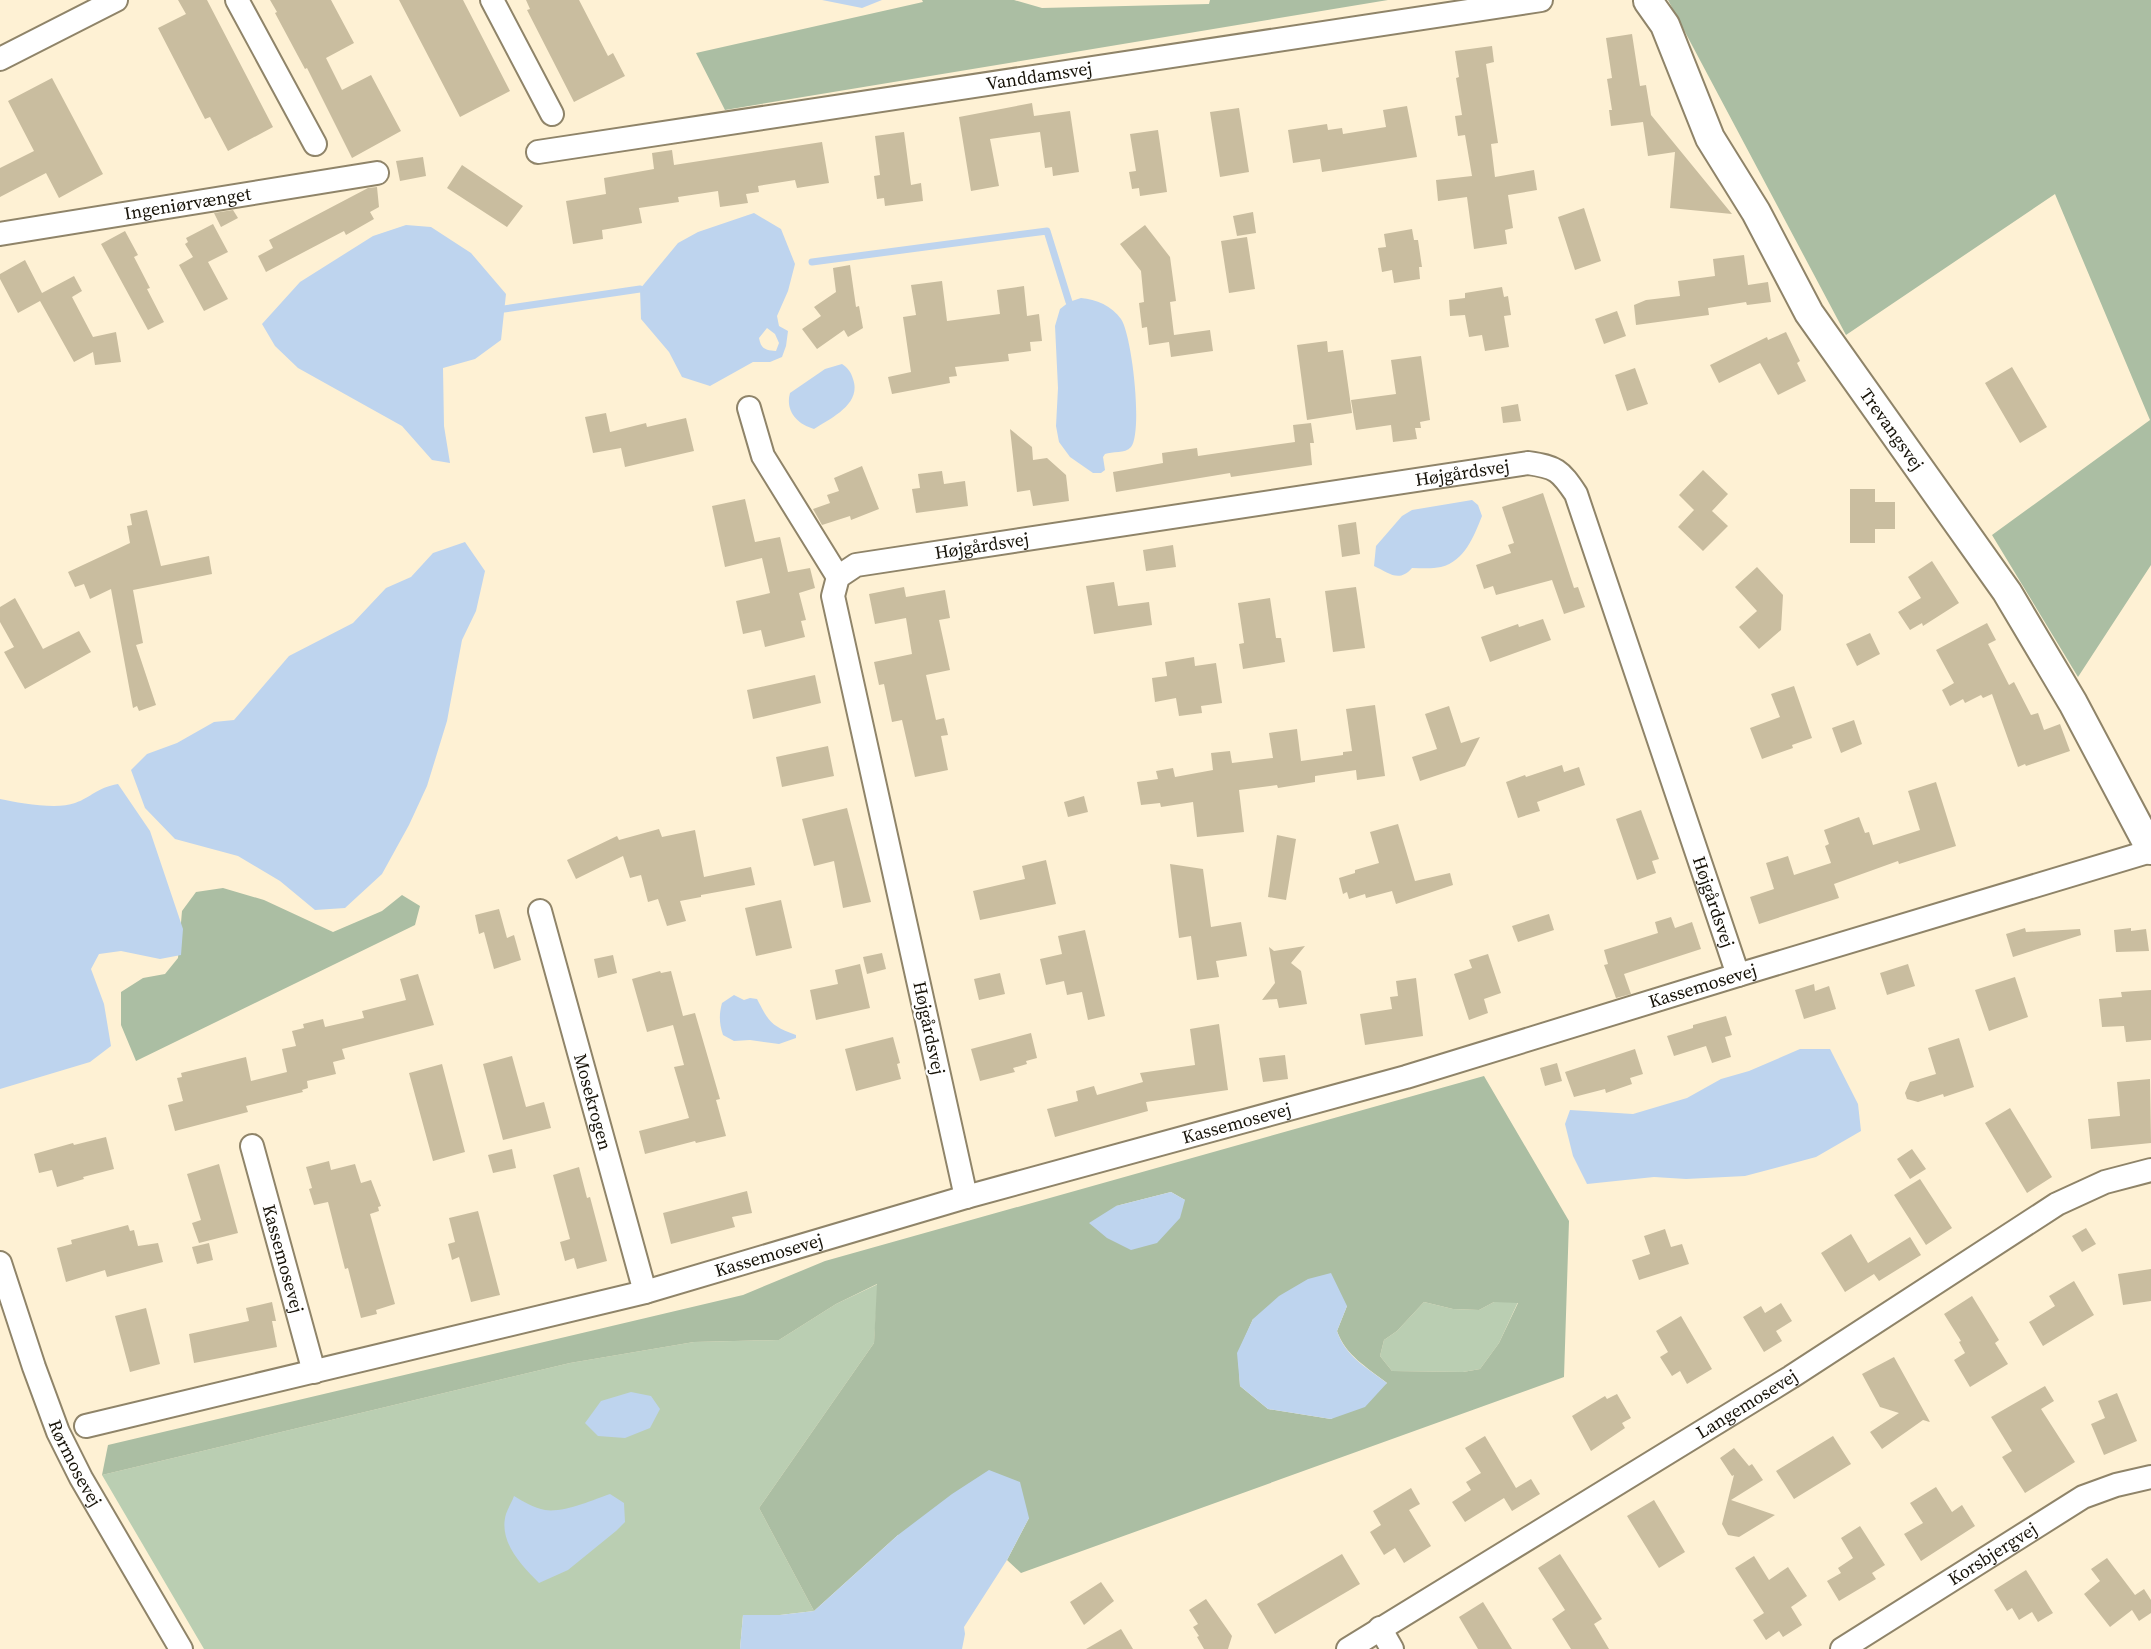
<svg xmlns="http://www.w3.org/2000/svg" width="2151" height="1649" viewBox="0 0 2151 1649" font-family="'Source Serif 4',serif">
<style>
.green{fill:#baceb2}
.forest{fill:#abbea3;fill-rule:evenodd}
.water{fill:#bed4ee;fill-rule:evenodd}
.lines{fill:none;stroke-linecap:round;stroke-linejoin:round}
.stream{stroke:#bed4ee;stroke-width:7}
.building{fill:#c9bd9f}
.minor-casing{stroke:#8f8469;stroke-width:26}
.tertiary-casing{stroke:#8f8469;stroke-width:32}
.minor{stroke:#fff;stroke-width:22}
.tertiary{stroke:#fff;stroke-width:28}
.labels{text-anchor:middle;stroke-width:4.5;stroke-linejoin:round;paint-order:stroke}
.street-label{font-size:18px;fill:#161208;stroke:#fff}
</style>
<rect width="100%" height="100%" fill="#fef1d4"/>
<path class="green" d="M878,1284L874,1343L759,1508L814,1611L780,1615H743L740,1649H204L102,1475L570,1363L694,1342L779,1340L836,1304Z
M1424,1302L1453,1309L1479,1310L1494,1302H1518L1499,1343L1480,1369L1463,1372L1392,1371L1380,1356L1384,1340L1397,1331Z"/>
<path class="forest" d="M922,0H1014L1042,8L1209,4L1210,0H1388L725,110L696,53L923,2Z
M1668,0H2151V565L2078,677L1992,535L2150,420L2055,194L1846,335Z
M223,888L264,900L333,932L382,911L402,895L420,906L415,925L136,1061L121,1025V992L143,978L165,974L178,958L182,911L196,892Z
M1484,1076L1569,1221L1564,1377L1021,1573L1007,1560L1029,1518L898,1535L814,1611L759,1508L874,1343L877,1284L836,1304L779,1340L694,1342L570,1363L102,1475L108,1445L743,1295L825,1261ZM1171,1192L1185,1200L1116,1206ZM1424,1302L1453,1309L1479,1310L1494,1302L1518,1303L1499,1343L1480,1369L1463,1372L1392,1371L1380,1356L1384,1340L1397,1331ZM1347,1306L1337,1331C1346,1356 1367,1367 1387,1383L1331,1419L1268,1409L1240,1386L1238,1353L1253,1319Z"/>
<path class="water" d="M822,0H882L862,8Z
M754,213L781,229L795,264L788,291L777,316L779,326L788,331L786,346L782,357L770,362H753L710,386L682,377L669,352L641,319L640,289L678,243L698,232ZM767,328L775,334L779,343L776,351C765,350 761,349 759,338Z
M406,225L431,227L471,253L506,294L501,340L475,359L443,368L444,426L450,463L432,460L402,426L298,368L275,346L262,324L300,282L373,236Z
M1081,298C1096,299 1112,306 1121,319C1132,335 1143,432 1131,447C1125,454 1112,451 1105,454L1103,457L1105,470L1101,473H1093L1070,457L1059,442L1056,426L1058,388L1055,326L1060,309L1069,302Z
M842,364C848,368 851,372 853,379C862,404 831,418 814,429C797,424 785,411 790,393L825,369Z
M1472,500L1478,505L1482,516C1474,536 1465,561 1441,567C1432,569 1421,568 1412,568C1399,583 1389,573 1374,566L1376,546L1402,516L1412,510Z
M465,542L485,571L476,611L462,640L447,721L427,786L409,825L382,874L345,908L315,910L280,881L238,856L175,839L145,808L131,770L147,754L177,743L214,722L234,720L289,656L353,623L386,588L411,577L433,553Z
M118,784L150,831L183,929L181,955L160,959L121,951L99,954L91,969L104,1004L111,1046L90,1062L0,1089V799C19,803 57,810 75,803C92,797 96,788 118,784Z
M734,995L744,1000L750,998L757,999C769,1022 771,1026 796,1035V1038L779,1044L750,1040L734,1041L723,1035C719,1023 719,1014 722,1003Z
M1800,1049H1830L1858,1104L1861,1131L1816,1157L1745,1176L1686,1179L1654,1177L1587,1184L1573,1156L1565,1124L1570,1110L1633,1114L1687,1098L1721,1079L1749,1071Z
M1171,1192L1185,1200L1180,1218L1157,1243L1131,1250L1107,1238L1089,1223L1116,1206Z
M1331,1273L1347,1306L1337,1331C1345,1356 1367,1368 1387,1383L1365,1407L1331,1419L1268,1409L1240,1386L1237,1353L1253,1319L1279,1296L1308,1279Z
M631,1392L651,1396L660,1409L650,1428L625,1438L598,1436L585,1423L601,1401Z
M989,1470L1020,1482L1029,1518L1007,1560L964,1627L965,1634L962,1649H740L743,1615H780L814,1611L898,1535L952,1494Z
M610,1494L624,1503L625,1522L616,1531L568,1570L539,1583C521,1565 498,1541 506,1514C508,1508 512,1502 514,1496C524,1502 534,1508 545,1510C563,1513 593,1500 610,1494Z"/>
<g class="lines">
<path class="stream" d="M812,262L1047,231L1069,302
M504,309L640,289"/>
</g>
<path class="building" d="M178,0H207L273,127L228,151L210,117L205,119L158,28L186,14Z
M270,0H331L354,43L326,58L342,90L371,75L401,131L352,158L307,68L305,69L275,13L277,12Z
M399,0H463L510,91L460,117Z
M526,0H579L608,56L613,53L625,76L574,102L527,10L530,9Z
M1632,34L1640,86L1646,85L1651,115L1732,214L1670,208L1675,152L1648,156L1643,122L1611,126L1609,110H1612L1607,79L1612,78L1606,38Z
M1492,46L1494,62L1486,64L1498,143L1491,144L1495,177L1534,170L1537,190L1508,195L1513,228L1505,230L1507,244L1474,249L1467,197L1438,201L1436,180L1472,176L1465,135L1458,136L1455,116L1462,115L1456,78L1459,77L1455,51Z
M52,78L103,174L59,198L46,173L0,197V168L34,151L8,101Z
M1032,103L1034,116L1070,111L1079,172L1053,176L1052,167L1045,168L1040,132L990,139L999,186L971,191L959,117Z
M1407,106L1417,157L1322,172L1320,159L1293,163L1288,130L1327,124L1328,130L1342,128L1343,134L1386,127L1383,110Z
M1239,108L1249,172L1220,177L1210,112Z
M1158,130L1167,192L1140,196L1139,188L1132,189L1129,172L1136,171L1130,134Z
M904,132L911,185L921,183L923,201L885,206L884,198L877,199L874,176L880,175L875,136Z
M822,142L829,183L797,188L795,180L758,186L759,192L746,194L748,203L720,207L718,191L678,197L679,202L639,208L642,223L602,230L603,239L573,244L566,201L606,194L604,178L654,169L652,153L672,150L674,165Z
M423,157L426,176L400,181L396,161Z
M462,165L523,206L507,227L447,188Z
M377,187L379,207L370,212L374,219L346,235L344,231L266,272L258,256L273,248L269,240L368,188Z
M1584,208L1601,261L1575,270L1558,217Z
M233,210L238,218L221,227L214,213Z
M1253,212L1256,233L1237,236L1233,216Z
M213,224L228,252L208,262L228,299L204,311L179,265L193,257L185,244L188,242L186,238Z
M1145,225L1170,257L1176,301L1170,302L1174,335L1210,330L1213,351L1171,357L1169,342L1149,345L1147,327L1142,328L1139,303L1144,302L1141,271L1120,244Z
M1412,229L1414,240H1418L1422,267H1419L1420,279L1394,283L1392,270L1382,272L1378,248L1386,247L1384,234Z
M125,231L138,255L134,257L150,288L147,289L164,322L148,330L101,244Z
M1247,237L1255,289L1229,293L1221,241Z
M1744,255L1748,285L1768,282L1771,302L1747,305L1746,302L1708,308L1709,315L1636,325L1634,305L1646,300L1680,296L1678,281L1715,276L1713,259Z
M25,260L42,293L74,276L82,291L72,297L93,337L116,332L121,362L95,365L93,352L74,362L40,301L18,313L0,279V274Z
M850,265L856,307L859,306L863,328L848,337L844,330L817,349L802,329L821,316L814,307L836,292L833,268Z
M942,281L947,321L1000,314L997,290L1024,286L1027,316L1039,314L1042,341L1030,342L1031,351L1008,354L1009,361L955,367L957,376L949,377L950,383L892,394L888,377L911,372L903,317L916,315L911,285Z
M1502,287L1504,297L1508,296L1511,315L1504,316L1509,347L1485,351L1482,335L1469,337L1465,315L1450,316L1449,300L1465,298V293Z
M1617,311L1626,336L1604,344L1595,319Z
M1786,332L1800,361L1797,363L1806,381L1778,395L1760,363L1719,383L1710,365L1767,337L1768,340Z
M1327,341L1328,352L1343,350L1352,413L1307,420L1297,345Z
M1421,356L1430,420L1420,422L1421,428H1415L1417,439L1393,442L1391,425L1356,430L1351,400L1396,394L1391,360Z
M2012,367L2047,427L2020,443L1985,383Z
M1635,368L1648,404L1627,411L1615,375Z
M1518,404L1521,421L1503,423L1501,407Z
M606,413L610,432L646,423L647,427L686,418L694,451L625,467L621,448L593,453L585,417Z
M1311,423L1314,443H1310L1312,465L1231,477L1230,473L1116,492L1113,472L1163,463L1162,453L1197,448L1198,456L1295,442L1293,425Z
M1010,429L1032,447L1033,460L1047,458L1066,475L1069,501L1033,506L1030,490L1017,492Z
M862,466L879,509L851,520L850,516L822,525L813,509L830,503L827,495L839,491L834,478Z
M1703,470L1728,494L1712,511L1728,526L1703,551L1678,527L1694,510L1679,495Z
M942,471L944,484L965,481L968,506L916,513L912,489L920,488L918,474Z
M1850,489H1875V502H1895V529H1875V543H1850Z
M1543,493L1574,588L1578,587L1585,607L1564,614L1552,580L1496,595L1493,586L1484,589L1476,565L1511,553L1508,545L1514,543L1502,507Z
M745,499L755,542L780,537L788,572L810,568L815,588L799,593L806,620L801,621L805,637L765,647L761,630L743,634L736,601L770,593L762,558L725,567L712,506Z
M147,510L161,566L209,556L212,574L133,590L143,643L136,645L156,705L139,711L137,706L133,708L111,589L90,599L84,584L75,587L68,572L130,543L127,526L132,525L130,514Z
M1356,522L1360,554L1342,557L1338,525Z
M1173,545L1176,567L1146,571L1143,550Z
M1932,561L1959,603L1923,626L1922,623L1910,630L1898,612L1921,598L1908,577Z
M1757,567L1783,595L1781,630L1759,649L1739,627L1757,611L1735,587Z
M1114,582L1118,606L1149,602L1152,625L1094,634L1086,586Z
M904,587L906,597L945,590L950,618L939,620L950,670L926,675L936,720L944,718L948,735L941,736L948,770L915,777L902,720L892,722L884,684L879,685L874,662L912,654L906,618L875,624L869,594Z
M1356,587L1365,648L1333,652L1325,591Z
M15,598L43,649L79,631L91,652L25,689L4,652L14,647L0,622V607Z
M1270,598L1276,638H1281L1285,662L1243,669L1239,644L1244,643L1238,603Z
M1543,619L1551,640L1490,662L1481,637L1518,624L1519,627Z
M1987,623L1996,640L1988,644L2009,685L2014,682L2031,715L2038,713L2044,730L2060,724L2070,751L2026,766L2025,764L2018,767L1992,694L1983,698L1981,695L1965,703L1963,699L1950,706L1942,690L1954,683L1936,650Z
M1870,633L1880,654L1857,666L1846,644Z
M1194,657L1195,666L1216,663L1222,703L1201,706L1202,713L1179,716L1176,698L1155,702L1152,678L1167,676L1165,662Z
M815,675L821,703L753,719L747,690Z
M1794,686L1812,738L1792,745L1793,748L1762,759L1750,728L1780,717L1771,694Z
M1375,705L1385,776L1357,780L1356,770L1315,776V782L1278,788L1277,785L1239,790L1244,832L1197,837L1193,802L1161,807L1160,803L1141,805L1137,782L1158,779L1156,771L1173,768L1175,777L1213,770L1211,753L1230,751L1232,763L1273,758L1269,733L1297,729L1301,761L1343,755V752L1352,751L1346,709Z
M1449,706L1461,743L1480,737L1465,766L1420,781L1412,757L1437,749L1425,714Z
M1854,720L1862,744L1841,753L1832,728Z
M828,746L834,776L782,787L776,757Z
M1562,765L1564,772L1579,767L1585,785L1537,802L1540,811L1518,818L1506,782L1525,775L1526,777Z
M1936,782L1956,846L1899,864L1898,861L1834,884L1839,898L1759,924L1750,897L1774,889L1766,863L1788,856L1794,875L1831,863L1825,846L1829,844L1824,830L1859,817L1865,833L1869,832L1873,845L1920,830L1908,791Z
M1084,796L1088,812L1068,817L1064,802Z
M847,808L871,902L843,908L834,861L814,866L802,819Z
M1641,810L1659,859L1652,861L1656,873L1637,880L1616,819Z
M1398,824L1415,881L1450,873L1453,885L1396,904L1392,891L1366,898L1365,894L1349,899L1347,892L1343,894L1339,878L1355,873V870L1379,863L1370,832Z
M659,829L662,837L695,830L704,877L751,867L755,885L701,895V897L680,901L686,921L667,926L658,899L648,902L641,875L630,878L623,856L576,879L567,860L617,836L619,840Z
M1277,835L1296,839L1286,900L1268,897Z
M1046,860L1056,904L980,920L973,891L1025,879L1022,866Z
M1170,864L1203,869L1211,927L1241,922L1247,956L1216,961L1219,977L1197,980L1191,936L1179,938Z
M781,900L792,948L756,956L745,908Z
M499,909L507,938L514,935L521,960L494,969L484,932L479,934L475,915Z
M1549,914L1554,930L1518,942L1512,926Z
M1671,917L1675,928L1692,922L1701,949L1624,974L1631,994L1616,998L1604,965L1608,964L1604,950L1658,933L1655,922Z
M2025,928L2026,932L2080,929L2081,935L2013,957L2006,934Z
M2131,928V931L2146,929L2149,951L2116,952L2114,930Z
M1085,930L1105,1016L1088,1020L1082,992L1067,995L1064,981L1046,985L1040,959L1062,954L1058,936Z
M1305,946L1291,963L1301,971L1307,1004L1279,1008L1277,999L1262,1000L1275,983L1269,947L1274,951Z
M882,953L886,969L867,974L863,957Z
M1488,954L1501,993L1484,999L1488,1013L1469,1020L1454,974L1472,968L1469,960Z
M613,955L617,973L598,978L594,959Z
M860,964L870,1008L816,1020L810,990L838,984L835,970Z
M1908,964L1915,986L1887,995L1880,973Z
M660,971L661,973L671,971L683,1016L695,1013L720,1099L716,1100L726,1136L696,1143L695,1141L645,1154L639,1131L689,1118L674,1067L684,1065L673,1025L647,1032L632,979Z
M1000,973L1005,994L979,1000L974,979Z
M418,974L434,1025L342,1049L345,1059L333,1062L336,1074L307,1081L308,1088L302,1090L303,1092L246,1106L248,1112L175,1131L168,1105L183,1101L177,1078L182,1077L181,1073L246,1057L251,1081L287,1072L282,1049L296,1046L292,1031L304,1028L303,1024L323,1019L325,1027L364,1018L362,1011L406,1000L400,979Z
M2015,977L2028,1017L1989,1031L1975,990Z
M1416,978L1423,1036L1365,1045L1360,1014L1392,1009L1390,997L1398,996L1396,981Z
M1814,984L1815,991L1829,986L1836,1009L1804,1019L1795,990Z
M2151,990V1040L2126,1042L2124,1026L2102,1027L2099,999L2122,997L2121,992Z
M1726,1016L1732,1035L1725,1037L1731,1057L1712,1063L1706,1046L1674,1056L1667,1036L1693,1028V1025Z
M1219,1024L1228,1090L1146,1102L1148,1111L1055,1137L1047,1109L1078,1101L1076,1091L1094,1086L1097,1095L1143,1082L1140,1073L1195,1065L1190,1029Z
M1031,1033L1037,1058L1026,1061L1027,1064L1013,1068L1015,1072L980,1081L971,1049Z
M893,1037L900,1063L897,1064L901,1079L856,1091L845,1049Z
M1959,1038L1974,1087L1944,1097L1943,1094L1918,1102L1907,1099L1905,1093L1910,1082L1936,1074L1928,1048Z
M1635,1049L1643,1074L1630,1078L1632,1084L1606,1093L1605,1089L1574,1097L1565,1072Z
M1285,1055L1288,1079L1263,1082L1259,1058Z
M512,1056L526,1107L544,1102L551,1128L503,1140L483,1064Z
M1557,1063L1562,1081L1545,1086L1540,1068Z
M442,1064L465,1152L433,1161L409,1073Z
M2150,1079L2151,1143L2091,1149L2088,1119L2120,1116L2117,1082Z
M2010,1108L2052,1177L2027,1193L1985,1123Z
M106,1137L114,1169L83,1177L84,1179L57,1187L52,1170L39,1173L34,1154L73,1143L74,1145Z
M512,1149L516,1168L493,1173L488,1155Z
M1912,1149L1926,1169L1910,1179L1897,1159Z
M329,1161L331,1170L355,1164L361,1183L371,1180L381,1206L378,1207L379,1211L370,1214L395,1304L376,1310L377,1314L361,1318L348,1268L345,1269L328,1202L314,1205L309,1189L312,1188L306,1167Z
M219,1164L238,1233L199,1243L192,1223L201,1220L187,1174Z
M579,1167L587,1198L590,1197L607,1261L577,1269L574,1258L565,1261L560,1242L570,1239L553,1175Z
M1920,1179L1952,1228L1926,1245L1894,1195Z
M747,1191L752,1213L732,1217L735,1227L671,1244L663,1213Z
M478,1211L500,1295L471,1302L459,1257L452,1260L448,1244L455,1242L449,1218Z
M128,1225L130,1231L134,1230L138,1246L158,1243L163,1262L107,1277L105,1270L66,1282L57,1248L72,1244L71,1240Z
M2086,1228L2096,1244L2082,1252L2072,1236Z
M1665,1229L1671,1247L1682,1244L1689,1264L1639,1280L1632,1260L1650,1254L1644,1236Z
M1851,1234L1868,1263L1910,1237L1921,1255L1879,1281L1874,1274L1845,1292L1821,1253Z
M209,1243L213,1260L197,1264L192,1247Z
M2151,1269V1301L2123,1305L2118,1274Z
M2074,1281L2094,1315L2043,1346L2029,1322L2055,1306L2049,1296Z
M1972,1296L1999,1340L1995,1343L2008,1364L1970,1387L1954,1360L1965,1353L1959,1342L1961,1341L1944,1314Z
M272,1302L276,1321H272L277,1347L194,1363L189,1334L249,1321L246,1308Z
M1781,1303L1792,1321L1776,1331L1782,1341L1764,1352L1743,1317L1761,1306L1765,1313Z
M146,1308L160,1364L130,1372L115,1316Z
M1681,1316L1712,1369L1687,1384L1680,1371L1672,1376L1660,1357L1668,1352L1656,1331Z
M1894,1357L1930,1422L1923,1420L1882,1449L1870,1432L1899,1413L1880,1407L1862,1374Z
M2045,1386L2054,1401L2041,1409L2075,1462L2025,1493L2002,1457L2012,1451L1991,1417Z
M2117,1393L2137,1441L2104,1455L2091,1424L2105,1418L2098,1401Z
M1617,1394L1631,1418L1622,1423L1625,1428L1591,1451L1572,1416L1605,1396L1607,1399Z
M1485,1436L1516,1488L1531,1479L1540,1494L1512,1511L1504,1498L1465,1522L1452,1502L1471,1490L1466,1482L1481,1473L1465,1448Z
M1833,1436L1851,1464L1794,1499L1776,1471Z
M1734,1448L1749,1466L1752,1464L1763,1480L1731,1500L1775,1515L1739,1537L1728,1535L1722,1524L1734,1475L1732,1476L1720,1458Z
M1936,1487L1952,1512L1962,1505L1975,1526L1921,1561L1904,1534L1923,1523L1910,1503Z
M1411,1488L1420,1504L1409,1510L1431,1546L1404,1563L1395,1548L1384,1555L1370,1532L1381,1525L1373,1511Z
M1654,1500L1685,1552L1659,1568L1627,1516Z
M1860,1526L1885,1565L1872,1573L1876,1579L1839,1601L1827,1581L1841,1573L1838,1568L1853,1558L1841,1538Z
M1342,1554L1360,1584L1275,1634L1257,1604Z
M1560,1554L1602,1619L1594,1624L1609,1649H1571L1552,1619L1565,1610L1538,1568Z
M1754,1556L1769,1580L1788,1567L1807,1596L1791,1607L1802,1625L1783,1637L1779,1631L1766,1640L1753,1620L1764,1613L1735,1568Z
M2107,1558L2135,1595L2144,1589L2151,1600V1613L2139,1621L2132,1610L2110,1627L2084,1594L2100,1581L2091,1569Z
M2026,1570L2053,1613L2038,1622L2032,1612L2019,1620L2012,1608L2007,1611L1994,1590Z
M1101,1582L1114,1601L1084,1625L1070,1602Z
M1206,1599L1232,1636L1228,1649H1204L1197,1637L1199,1636L1193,1627L1198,1624L1189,1610Z
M1483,1602L1512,1649H1478L1459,1617Z
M1121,1629L1133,1649H1086Z"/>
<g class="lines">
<g class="minor-casing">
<g id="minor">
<path d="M237,0L315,144"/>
<path d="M492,0L552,114"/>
<path d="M0,59L116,0"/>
<path id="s1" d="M538,152L1541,0"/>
<path id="s2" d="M0,234L377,173"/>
<path d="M749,408L763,456L838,577"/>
<path id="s3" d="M540,911L645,1292"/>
<path id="s4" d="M252,1146L314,1372"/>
<path id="s5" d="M966,1197L833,596L838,577L856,565L1528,463C1556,467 1560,470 1576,494L1738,975"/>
<path id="s6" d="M0,1263L34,1367L58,1432L81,1478L181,1649"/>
<path id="s7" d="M86,1426L645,1292L966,1197L1406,1077L1738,975L2151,851"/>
<path d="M1380,1628L1392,1649"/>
<path id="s8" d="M1348,1649L1791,1377L2057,1204L2105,1182L2151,1170"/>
<path id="s9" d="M1842,1649L2083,1497L2116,1485L2151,1477"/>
</g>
</g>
<g class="tertiary-casing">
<g id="tertiary">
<path id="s10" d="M1648,1L1665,25L1710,138L1756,212L1809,313L2007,592L2073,703L2151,850"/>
</g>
</g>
<use href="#minor" class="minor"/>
<use href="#tertiary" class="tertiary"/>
</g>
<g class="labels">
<g class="street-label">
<text dy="6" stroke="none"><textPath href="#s1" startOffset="507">Vanddamsvej</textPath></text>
<text dy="6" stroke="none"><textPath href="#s2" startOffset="190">Ingeniørvænget</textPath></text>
<text dy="6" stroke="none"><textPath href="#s10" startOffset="495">Trevangsvej</textPath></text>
<text dy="6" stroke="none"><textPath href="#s5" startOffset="1270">Højgårdsvej</textPath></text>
<text dy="6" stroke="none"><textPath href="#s5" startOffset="784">Højgårdsvej</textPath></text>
<text dy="6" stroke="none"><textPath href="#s5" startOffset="1827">Højgårdsvej</textPath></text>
<text dy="6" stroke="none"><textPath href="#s7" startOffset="1676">Kassemosevej</textPath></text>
<text transform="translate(929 1028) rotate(78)" y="6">Højgårdsvej</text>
<text dy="6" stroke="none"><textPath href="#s3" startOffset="198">Mosekrogen</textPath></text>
<text dy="6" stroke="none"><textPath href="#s7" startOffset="1190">Kassemosevej</textPath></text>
<text dy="6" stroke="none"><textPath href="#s7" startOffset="704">Kassemosevej</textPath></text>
<text dy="6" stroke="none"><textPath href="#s4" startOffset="117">Kassemosevej</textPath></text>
<text dy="6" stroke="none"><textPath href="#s8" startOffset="468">Langemosevej</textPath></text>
<text dy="6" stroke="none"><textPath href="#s6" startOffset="214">Rørmosevej</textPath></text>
<text dy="6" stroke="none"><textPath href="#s9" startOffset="178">Korsbjergvej</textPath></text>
</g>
</g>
</svg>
